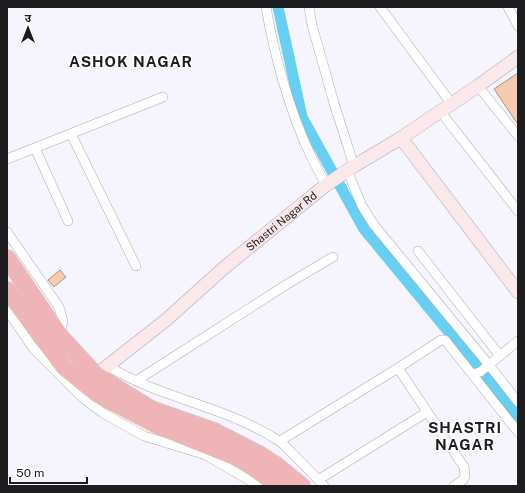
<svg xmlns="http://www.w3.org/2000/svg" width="525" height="493" viewBox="0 0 525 493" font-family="'Public Sans','Noto Sans Devanagari',sans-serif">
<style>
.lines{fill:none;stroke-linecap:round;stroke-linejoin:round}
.canal{stroke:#67cff1;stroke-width:11}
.building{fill:#f7cbad;stroke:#9e9692}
.street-casing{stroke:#acacb3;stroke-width:10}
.secondary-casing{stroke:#acacb3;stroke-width:14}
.highway-casing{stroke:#d2d2d2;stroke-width:18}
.street{stroke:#fff;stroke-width:9}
.secondary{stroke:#fae8ea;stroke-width:13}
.highway{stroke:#efb4b8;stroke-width:17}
.labels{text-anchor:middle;stroke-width:3;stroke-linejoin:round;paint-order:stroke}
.street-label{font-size:11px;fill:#1d1c1f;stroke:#fff}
.district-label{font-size:15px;font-weight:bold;letter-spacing:1px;fill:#1d1c1f;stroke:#fff}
</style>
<rect width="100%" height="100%" fill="#f6f5fe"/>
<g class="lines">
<path class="canal" d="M278,7L302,117L364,229L518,416"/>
</g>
<path class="building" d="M518,73V122L517,123L494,89Z
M60,270L66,277L54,287L48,280Z"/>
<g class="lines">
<g class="street-casing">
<path id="street" d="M266,7C274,54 289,109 309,152C314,163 320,174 326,185
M309,7L312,25L334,103L354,166
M380,7L451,103
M508,7L518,26
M478,86L518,136
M440,111L518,211
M71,134L136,266
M35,148L68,221
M7,159L163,97
M347,170L362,206L374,225L489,365L518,402
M7,232L59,307L63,322L60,335
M418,251L500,356
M7,310L33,348L84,399L103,413L144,436L206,455L259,486
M108,366C161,399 226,406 279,441C284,444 288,449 292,453C303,464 314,475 324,486
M398,368L464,467L465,476L463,480L454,486
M472,374L518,432
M136,381L289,283L333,257
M280,441L398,368L441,340H445L472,374L480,372L518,341
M318,480L427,412"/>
</g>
<g class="secondary-casing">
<g id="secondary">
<path d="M401,138L518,292"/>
<path id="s1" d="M96,375L166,320L225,267L326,185L354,166L401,138L478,86L518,57"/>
</g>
</g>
<g class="highway-casing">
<path id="highway" d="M7,258L60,336L96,375L151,409L214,431L259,454L276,465L302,486
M7,290L64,367L97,394L161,427L241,459L279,486"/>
</g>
<use href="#street" class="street"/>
<use href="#secondary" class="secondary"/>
<use href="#highway" class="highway"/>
</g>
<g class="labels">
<g class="street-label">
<text dy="4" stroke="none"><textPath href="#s1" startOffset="241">Shastri Nagar Rd</textPath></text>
</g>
<g class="district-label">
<text x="131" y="67">ASHOK NAGAR</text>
<text x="465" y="433">SHASTRI<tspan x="465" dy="17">NAGAR</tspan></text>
</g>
</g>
<rect width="525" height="493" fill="none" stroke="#1d1c1f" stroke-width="16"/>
<g transform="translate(28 28)" stroke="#ffffff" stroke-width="3" paint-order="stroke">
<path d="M0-3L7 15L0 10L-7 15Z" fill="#1d1c1f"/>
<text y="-6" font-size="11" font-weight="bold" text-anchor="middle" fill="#1d1c1f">उ</text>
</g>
<path d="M10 477v6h77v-6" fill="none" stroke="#1d1c1f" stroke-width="2"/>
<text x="16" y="477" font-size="12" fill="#1d1c1f" stroke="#ffffff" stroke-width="3" paint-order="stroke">50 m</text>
</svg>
